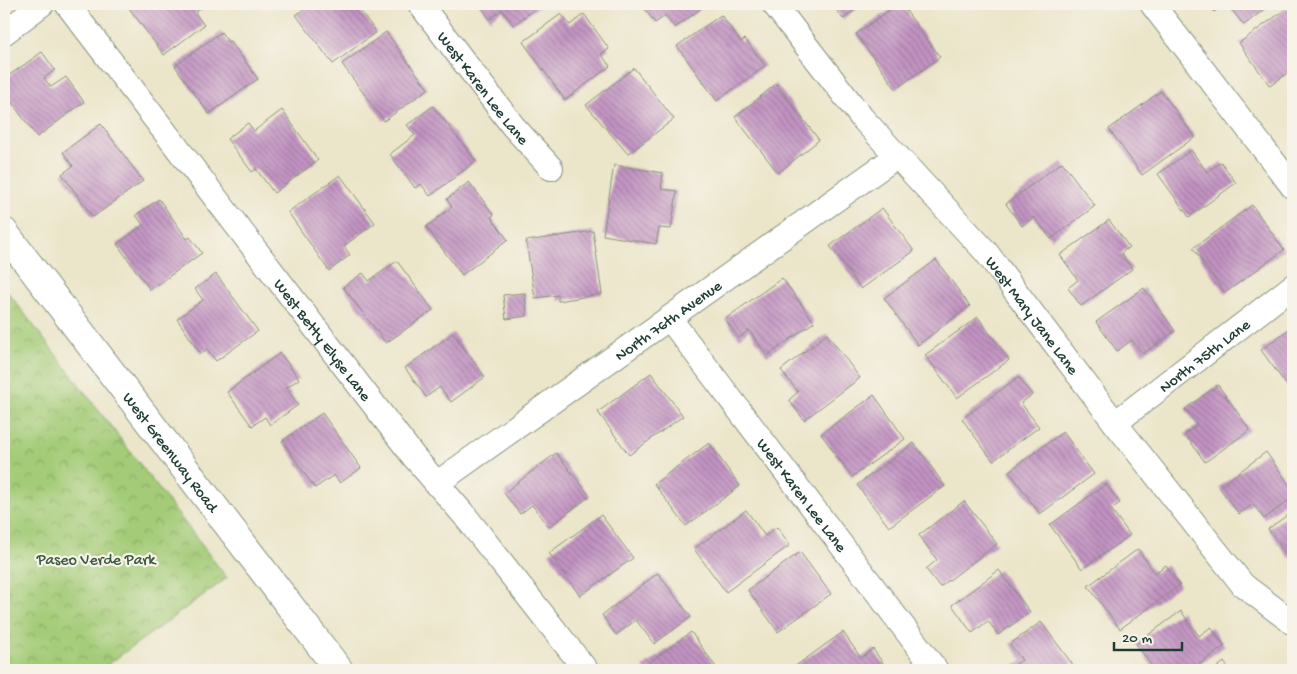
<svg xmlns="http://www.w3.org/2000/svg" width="1297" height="674" viewBox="0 0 1297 674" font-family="'Gochi Hand',sans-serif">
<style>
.park{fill:url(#park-crowns);stroke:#628456}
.building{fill:url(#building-back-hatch)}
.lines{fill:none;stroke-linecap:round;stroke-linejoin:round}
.minor-casing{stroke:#85917e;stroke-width:26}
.tertiary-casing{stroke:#85917e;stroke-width:30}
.minor{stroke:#fff;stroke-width:24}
.tertiary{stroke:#fff;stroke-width:28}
.labels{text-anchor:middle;stroke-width:4.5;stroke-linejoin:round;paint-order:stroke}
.street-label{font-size:16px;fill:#1f3d34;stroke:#f7f3e8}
.park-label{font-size:16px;fill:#3a5a42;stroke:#f7f3e8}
</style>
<defs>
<pattern id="park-crowns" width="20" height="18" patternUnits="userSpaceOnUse" patternTransform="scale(1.25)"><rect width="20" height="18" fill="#a4cc78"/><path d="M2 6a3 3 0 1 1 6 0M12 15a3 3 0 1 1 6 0" fill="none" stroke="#85a763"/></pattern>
<pattern id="building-back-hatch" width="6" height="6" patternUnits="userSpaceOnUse" patternTransform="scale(1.25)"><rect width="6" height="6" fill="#c293c2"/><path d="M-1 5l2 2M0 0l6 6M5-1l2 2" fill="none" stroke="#9d799e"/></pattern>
</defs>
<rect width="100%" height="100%" fill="#f7f3e8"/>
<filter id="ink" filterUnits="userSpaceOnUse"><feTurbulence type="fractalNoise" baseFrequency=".02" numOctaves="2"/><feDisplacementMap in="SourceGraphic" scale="10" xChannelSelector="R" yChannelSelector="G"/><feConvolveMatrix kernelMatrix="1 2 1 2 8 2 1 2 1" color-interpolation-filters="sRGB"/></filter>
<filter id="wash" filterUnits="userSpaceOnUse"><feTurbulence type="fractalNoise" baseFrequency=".0096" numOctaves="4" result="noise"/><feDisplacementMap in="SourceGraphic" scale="20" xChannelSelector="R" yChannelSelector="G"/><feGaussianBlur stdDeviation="1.12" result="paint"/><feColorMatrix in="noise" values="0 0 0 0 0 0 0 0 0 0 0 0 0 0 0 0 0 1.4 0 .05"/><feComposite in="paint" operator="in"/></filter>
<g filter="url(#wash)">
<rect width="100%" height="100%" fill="#ebe5c9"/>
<path class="park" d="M4,287L227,578L100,670H4Z"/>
<g id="blocks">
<path class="building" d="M126,4H204L205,5L195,13L204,25L164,55Z
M312,4H355L376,32L333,64L296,15Z
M479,4H542L513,25L502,10L490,19Z
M641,4H707L675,28L665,16L655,23Z
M832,4H863L843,19Z
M898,4H901L940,57L896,89L856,34Z
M1207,4H1225L1214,12Z
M1227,4H1271L1244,25Z
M1290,6L1293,10V69L1270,86L1239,43Z
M561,14L570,25L584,14L609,49L601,54L610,66L565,100L523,42Z
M721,15L741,42L745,39L765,66L717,101L677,46Z
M221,32L228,42L230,41L258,79L209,114L175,66Z
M386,32L428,89L384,121L342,64Z
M42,52L55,70L44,78L51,87L66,77L84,102L37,137L4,92V79Z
M634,68L674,119L628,154L586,105Z
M776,84L819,140L778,173L735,117Z
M1161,91L1195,137L1142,175L1109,129Z
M433,106L476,161L430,196L421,184L415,188L390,154L415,135L407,125Z
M282,110L318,160L274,193L256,169L252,172L227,139L248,123L254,131Z
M101,124L143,181L93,217L62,174L73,166L63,152Z
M1191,150L1207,172L1221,162L1236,183L1189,217L1158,174Z
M1062,162L1095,206L1051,239L1034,217L1022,226L1006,204Z
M614,165L663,173L661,189L677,191L671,229L659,228L656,244L603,235Z
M340,175L375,223L344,246L350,255L329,271L288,212Z
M469,182L494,215L491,217L508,240L462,275L426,227L452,207L447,199Z
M159,199L187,239L190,237L202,253L150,290L117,244L143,225L136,215Z
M1252,205L1284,250L1225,293L1193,248Z
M882,208L914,251L861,289L830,246Z
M1109,220L1129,247L1121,253L1132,269L1081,306L1068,288L1078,280L1060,255Z
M593,231L602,294L558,301V295L535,298L526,241Z
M936,260L970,306L918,345L884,298Z
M397,261L433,310L386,343L343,287L363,273L369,281Z
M216,274L258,331L216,361L207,349L201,354L177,319L203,300L195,289Z
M782,278L814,322L767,356L749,330L739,338L725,319Z
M1144,288L1175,331L1143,354L1132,340L1117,351L1096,322Z
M525,293L527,316L506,319L503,295Z
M978,317L1009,360L957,398L925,355Z
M1293,326V394L1261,350Z
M453,333L485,377L451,402L440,387L426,397L405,368Z
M827,334L860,378L804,420L789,400L798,392L781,370Z
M280,353L299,379L286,388L298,405L270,425L265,417L252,426L227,392Z
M651,373L683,416L629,455L598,412Z
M1018,377L1032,395L1021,403L1039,427L993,461L962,419Z
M1218,385L1250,430L1205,462L1185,434L1197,425L1185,409Z
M874,395L905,439L852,477L821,434Z
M322,413L361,468L340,483L334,475L315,488L282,441Z
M1063,432L1094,474L1040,514L1009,471Z
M709,443L740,486L686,526L654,484Z
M914,443L945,486L889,527L857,485Z
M1266,452L1293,490V497L1264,519L1253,504L1239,514L1219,487Z
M556,453L590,496L549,527L532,505L520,514L504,493Z
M1106,484L1120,503L1111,509L1130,535L1082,569L1050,525Z
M964,501L997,544L940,587L926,569L937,560L919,535Z
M746,510L765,536L777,527L790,545L726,592L694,549Z
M1293,511V555L1289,558L1268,529Z
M601,515L633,558L580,596L549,553Z
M1138,549L1155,573L1166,565L1180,585L1120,629L1088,586Z
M800,552L831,594L778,632L748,590Z
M999,570L1030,612L998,635L988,621L972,633L952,605Z
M658,573L691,617L654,644L636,620L616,635L602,615Z
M1181,611L1199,636L1211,627L1225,646L1191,670H1155L1136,644Z
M1041,622L1073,665L1066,670H1007L1022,660L1010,644Z
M691,632L718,670H646L643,667Z
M843,632L861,658L873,649L885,666L879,670H790Z
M1224,662L1230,670H1214Z"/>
</g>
</g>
<g filter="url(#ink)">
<use href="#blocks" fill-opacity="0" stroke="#85917e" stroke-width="1"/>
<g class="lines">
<g class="minor-casing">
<g id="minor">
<path id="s1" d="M67,4L414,457L465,516L586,670"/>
<path id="s2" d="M420,4L513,126L551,168"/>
<path id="s3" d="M774,4L862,118L986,252L1115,423L1243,585L1293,623"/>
<path d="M1152,4L1293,187"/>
<path d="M4,33L42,4"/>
<path id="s4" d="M670,319L936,670"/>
<path id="s5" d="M1115,423L1293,286"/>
<path id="s6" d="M436,484L897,156"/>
</g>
</g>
<g class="tertiary-casing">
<g id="tertiary">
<path id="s7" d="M4,232L339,670"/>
</g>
</g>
<use href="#minor" class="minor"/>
<use href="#tertiary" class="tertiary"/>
</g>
</g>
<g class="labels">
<g class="street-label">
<text dy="6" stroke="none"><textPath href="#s2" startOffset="105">West Karen Lee Lane</textPath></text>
<text dy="6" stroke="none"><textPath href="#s3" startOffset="405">West Mary Jane Lane</textPath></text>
<text dy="6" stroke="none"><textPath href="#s6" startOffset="284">North 76th Avenue</textPath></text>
<text dy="6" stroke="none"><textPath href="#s1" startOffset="422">West Betty Elyse Lane</textPath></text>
<text dy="6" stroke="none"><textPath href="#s5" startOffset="112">North 75th Lane</textPath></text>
<text dy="6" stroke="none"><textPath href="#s7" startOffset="276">West Greenway Road</textPath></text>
<text dy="6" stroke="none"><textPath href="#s4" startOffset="220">West Karen Lee Lane</textPath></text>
</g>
<g class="park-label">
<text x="96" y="564">Paseo Verde Park</text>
</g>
</g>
<rect width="1297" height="674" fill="none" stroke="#f7f3e8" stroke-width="20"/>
<path d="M1114 642v8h68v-8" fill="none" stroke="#1f3d34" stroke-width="2.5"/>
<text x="1122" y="642" font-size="15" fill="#1f3d34" stroke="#f7f3e8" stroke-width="4" paint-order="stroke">20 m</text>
</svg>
